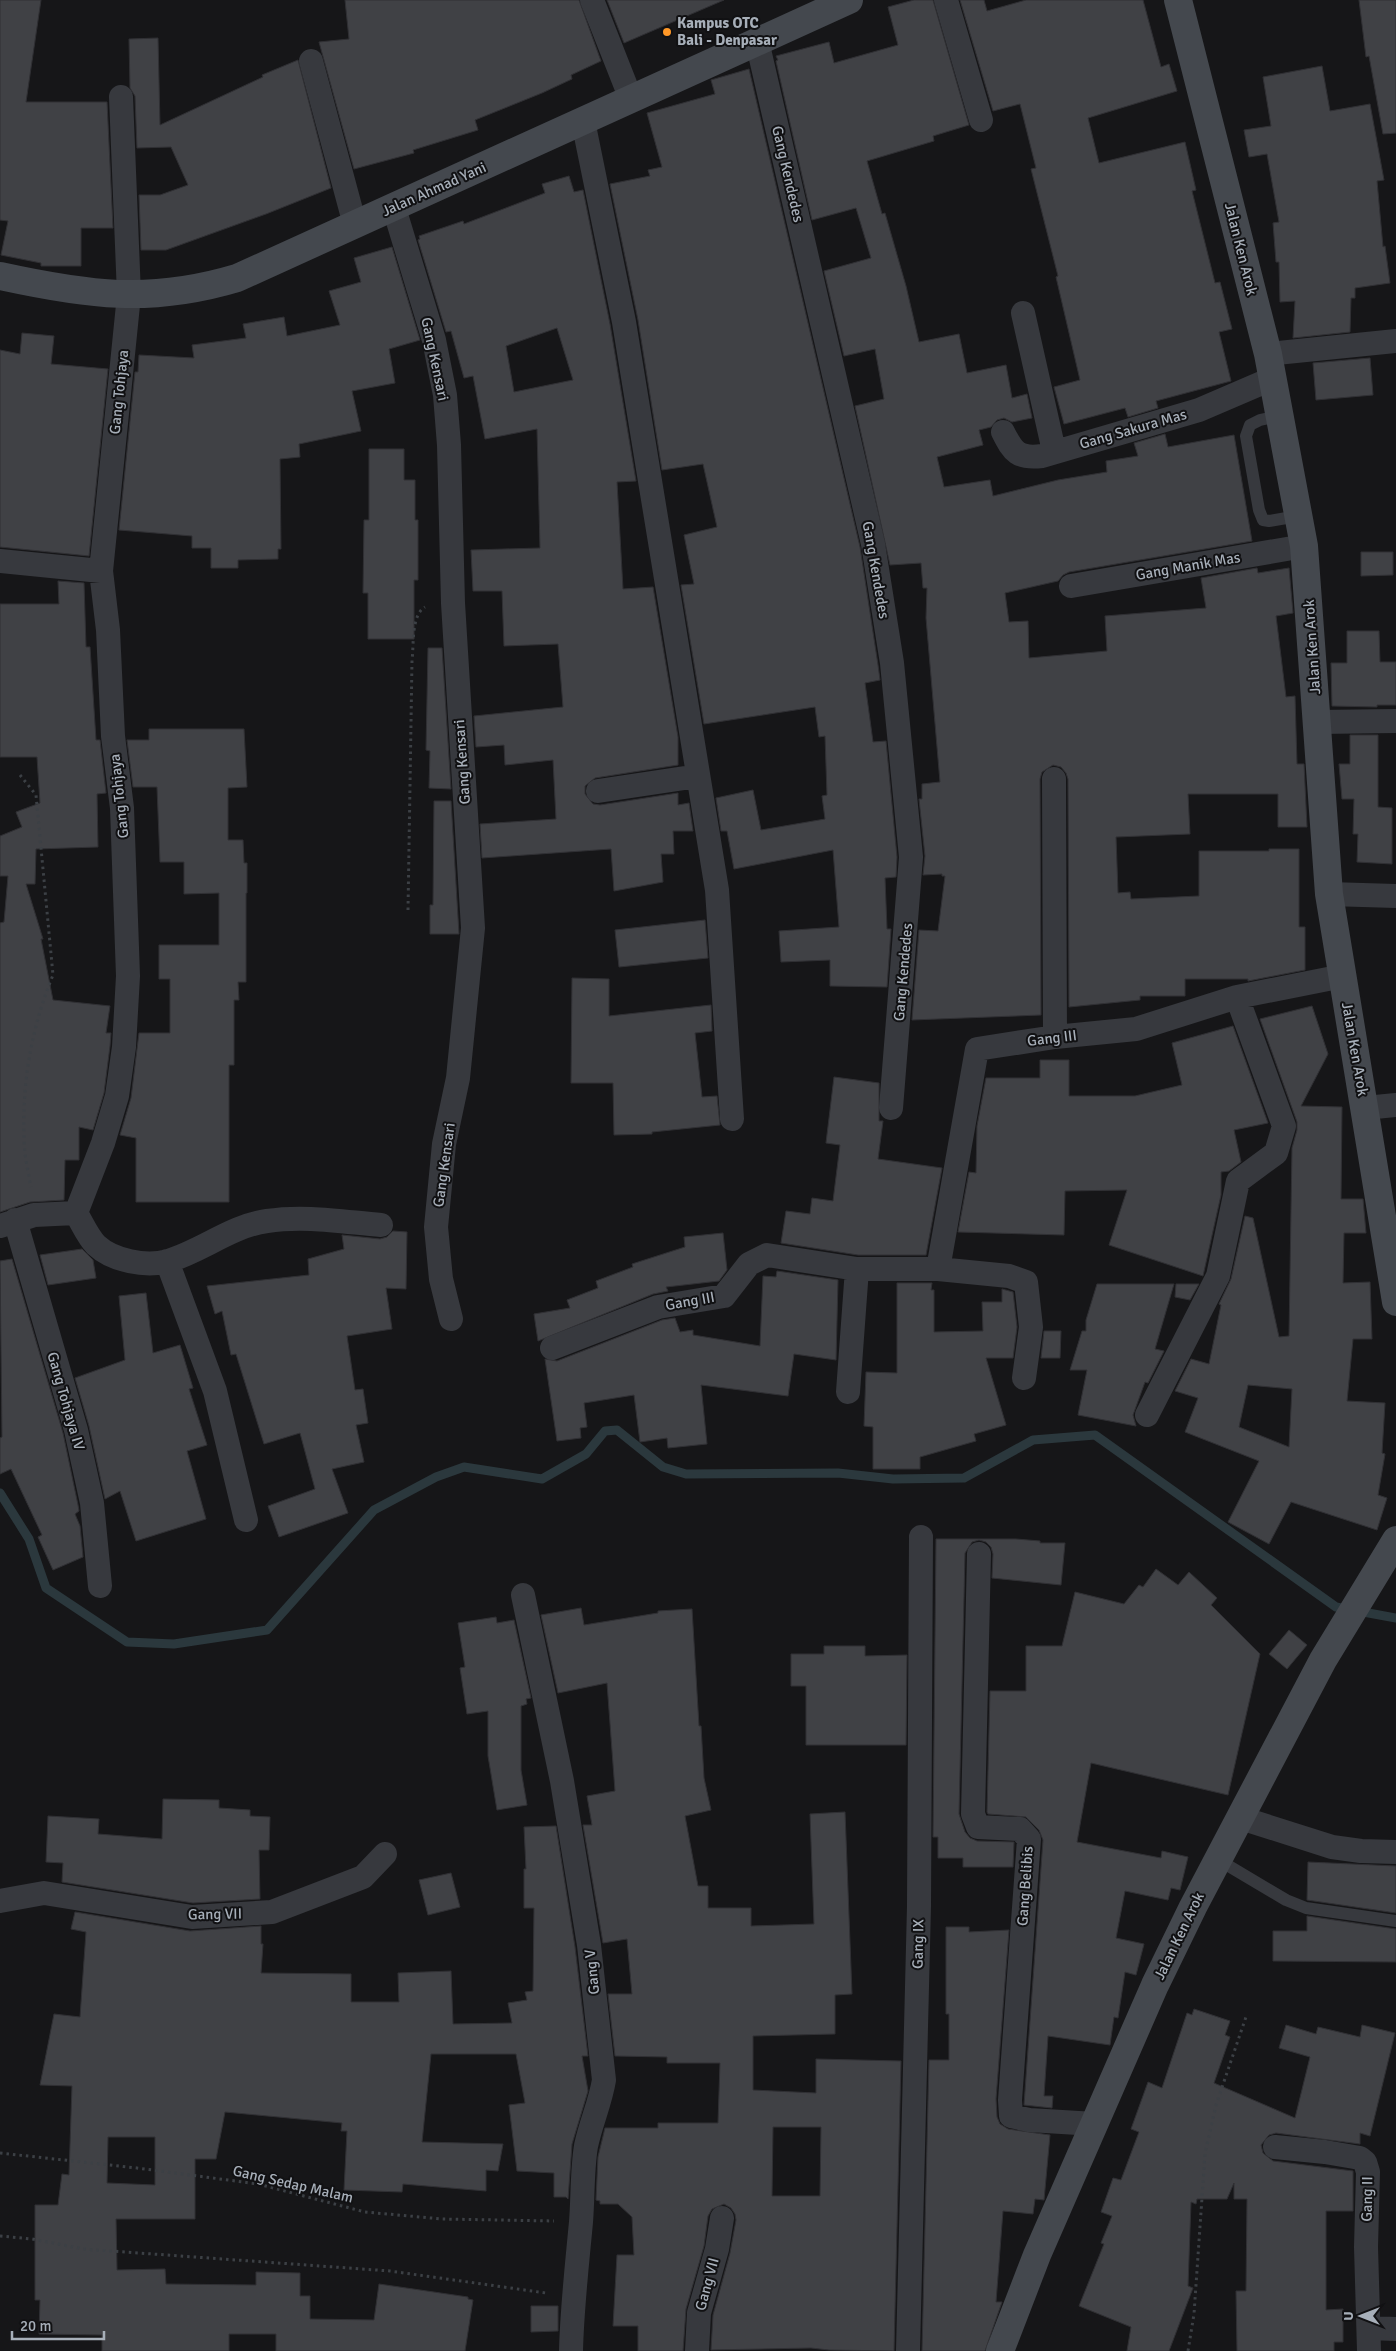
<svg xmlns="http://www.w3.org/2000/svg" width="1396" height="2351" viewBox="0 0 1396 2351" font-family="Signika,sans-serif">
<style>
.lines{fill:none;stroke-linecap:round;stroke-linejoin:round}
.stream{stroke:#2b383d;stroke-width:9}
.building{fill:#404145;stroke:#303034;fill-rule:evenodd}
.path{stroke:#3c4045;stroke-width:3;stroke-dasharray:2.5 4;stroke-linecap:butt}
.lane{stroke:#37393e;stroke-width:12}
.street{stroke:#37393e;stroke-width:24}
.secondary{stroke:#44484e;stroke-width:28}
.poi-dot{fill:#ff9827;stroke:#111113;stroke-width:2}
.labels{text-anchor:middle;stroke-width:4;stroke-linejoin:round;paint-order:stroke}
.poi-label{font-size:15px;font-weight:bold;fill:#a7afb9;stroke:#111113;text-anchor:start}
.street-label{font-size:15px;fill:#a7afb9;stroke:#111113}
</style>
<rect width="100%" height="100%" fill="#161618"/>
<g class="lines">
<path class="stream" d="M0,1493L29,1539L46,1588L127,1642L174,1644L267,1630L374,1510L436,1477L464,1467L542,1479L586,1454L605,1431L617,1430L663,1467L686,1474L838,1473L893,1479L964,1478L1033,1440L1095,1435L1336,1607L1396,1618"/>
</g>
<path class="building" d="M0,0H41L26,102H107L113,228H81V266H41V263L1,255L8,221L0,220Z
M345,0H579L601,61L571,75L572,79L542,93L475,120L478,130L413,150L414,153L354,169L319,42L349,39Z
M607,0H724L624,43Z
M914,0H933L969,125L933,136L934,141L867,161L882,214L885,213L906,286L919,342L959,334L967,373L1006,365L1012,398L1027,394L1032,418L1012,422L1004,418L997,420L991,427L979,430L983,445L937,457L944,487L990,480L993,496L1058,480L1107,472L1106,461L1138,456L1134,443L1165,434L1168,447L1234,435L1252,541L1069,572L1063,575L1058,581L1005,593L1009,622L1028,621L1029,658L1107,651L1105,616L1206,608L1201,578L1257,568L1258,573L1289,568L1293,613L1276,616L1286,697L1295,696L1297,764H1304L1307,827H1278V794H1188L1190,834L1116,837L1118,893L1130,892L1131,899L1199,896V851H1269V849H1299V927H1305V970L1248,981V979H1185V996H1140V1000L1069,1007L1068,779L1066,773L1061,767L1053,765L1042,772L1040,779L1041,1015L912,1020L919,930L938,931L945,876H942V874L923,875L925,856L919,799H922V784L940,782L926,618L927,588H923L921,563L890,565L855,406L884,399L875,349L844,356L824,271L871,258L856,208L812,220L776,61L778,60L776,56L829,42L834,63L898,45L888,7Z
M960,0H984L987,11L1026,0H1143L1161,67L1169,64L1177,91L1088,118L1099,163L1185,142L1196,190L1192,191L1215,283L1220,282L1232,329L1219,332L1231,381L1156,401L1158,408L1128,417L1125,408L1064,424L1054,387L1080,380L1056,277L1058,276L1031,169L1036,168L1020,104L993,111Z
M1359,0H1396V133L1383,134L1369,56L1366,57Z
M158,38L160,125L263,77L262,75L298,60L331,188L266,214L166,250H141L139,195H160L188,185L171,147L137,148L135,96L130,88L129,39Z
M1322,66L1330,111L1370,104L1384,180L1377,181L1383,247L1385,246L1390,283L1355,288V298H1351L1350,332L1293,338L1295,301L1280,302L1279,262H1276L1273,223L1279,222L1267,154L1249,157L1244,130L1271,126L1263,77Z
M749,69L860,547L878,665L880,680L865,683L873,742L886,741L897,857L896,877L885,878L887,929H891L887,987L830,986V960L781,962L779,931L839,927L833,850L734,869L727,831H721L716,798L753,790L761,830L825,819L822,796L827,795L825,736L819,737L815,707L704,724L681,585L694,584L684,535L717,527L703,464L662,470L638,320L610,184L650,176L648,170L662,167L647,113L715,94L711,80Z
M569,176L574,192L583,190L610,324L636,481L617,482L623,589L653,587L678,737V765L595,778L585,786V794L593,804L600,805L678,793V805L689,803L693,831H673L674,854H661L663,882L614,891L611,849L482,858L480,824L556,819L553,760L505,765L504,745L476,747L474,716L563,707L558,644L504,646L502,591H473L471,550L540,548L537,429L485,439L473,376L464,378L451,331L446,332L418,240L420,239L419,236L463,221L464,224L545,193L542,184ZM557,328L573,380L514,392L506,346Z
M392,247L420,340L389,349L395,383L352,391L361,431L299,444L300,457L280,459L281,549H278V559L238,560V568H211V548H192V536L119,530L135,372H138L139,355L194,358L192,345L246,338L243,324L284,317L287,336L340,325L329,291L361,282L354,258Z
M22,333L54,336L51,364L108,369L89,556L0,547V350L20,354Z
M1370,358L1373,395L1316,400L1313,363Z
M369,449H404V480H415V520H418V580H414V639H368V593H363L364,520H369Z
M1361,552H1393V575L1361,576Z
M58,581L84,583L86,647H90L96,740H100L106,793L97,794L98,847L36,849L35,884H26L43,939H41L53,1000L110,1006L106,1033H111L110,1046L104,1093L93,1130L79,1127V1160H65L64,1200L30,1202L0,1212V923L4,922L8,876H0V836L22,827L16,812L40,803L37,757H0V604H59Z
M1347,631H1379L1380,662H1396V705H1377V707L1332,706L1331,663H1347Z
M428,648H442L451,789L429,788L430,751L426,750Z
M149,729H244L247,787L228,788V840H243L244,863H247V893H246V982H238L239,1000H234V1065H229V1202H136V1138L120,1135L131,1098L139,1033H170V979H159V945H219V893L184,894V862H160L157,787H133L127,740H149Z
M1350,735H1378V807L1392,808V864L1357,862L1358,834H1353L1354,799H1342L1339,764H1350Z
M434,801H451L459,934H430V905H433Z
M705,920L708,958L619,967L615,930Z
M572,978L609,979V1016L711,1005L712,1031L695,1033L702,1097L717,1096L720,1125L652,1132V1134L614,1135L613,1083H571Z
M1312,1006L1328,1054L1301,1106L1342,1107L1341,1199H1363L1366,1233H1344L1343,1283L1370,1282L1372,1339H1353L1347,1401L1385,1403L1382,1453L1385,1454L1378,1495L1387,1498L1377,1530L1291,1502L1269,1544L1228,1522L1259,1461L1185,1432L1198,1398L1175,1391L1191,1359L1209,1364L1221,1305L1219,1304L1231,1279L1245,1216L1253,1218L1279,1337L1289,1336L1292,1148L1297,1130V1122L1260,1019ZM1248,1385L1292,1389L1289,1447L1239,1427Z
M1233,1026L1268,1123L1234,1130L1241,1162L1229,1171L1221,1172V1195L1203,1276L1109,1245L1127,1190L1065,1191L1064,1235L958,1232L969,1172L976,1173L977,1126L986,1078H1040V1060H1069V1096H1135L1182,1085L1172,1043Z
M834,1077L879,1083V1121H883L878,1159L942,1168L926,1255H858L781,1243L786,1211L810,1214L812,1198L833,1201L840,1145L826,1143Z
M393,1231L407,1232L406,1289L386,1288L392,1329L347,1336L355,1390L363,1389L368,1423L356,1425L364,1462L332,1469L348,1513L279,1537L268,1506L315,1489L300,1433L264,1444L236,1354L231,1355L222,1311L215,1314L207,1286L309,1275L308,1259L344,1249L342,1235L380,1239L387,1237Z
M723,1233L727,1270L719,1281L666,1287L668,1291L653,1294L538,1341L534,1314L570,1308L567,1300L598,1288L596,1281L633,1267L632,1264L685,1247L684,1237Z
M82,1249L93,1260L96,1278L48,1285L40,1255Z
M12,1259L63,1433L78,1505L79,1511L75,1514L80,1526L83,1557L53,1570L38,1537L42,1535L11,1469L0,1474V1438L2,1437L0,1261Z
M777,1271L838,1280L836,1360L794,1354L788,1396L701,1385L707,1444L668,1448L667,1438L640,1442L634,1395L584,1403L587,1427L580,1428L581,1438L557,1441L545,1359L557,1361L662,1320L675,1318L680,1332L693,1330V1335L760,1346L763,1276L776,1277Z
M897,1283H932L931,1290H934V1332L983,1331L982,1302H1002V1289L1013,1292L1017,1327L1013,1358H986L1006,1425L974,1434L976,1441L920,1457V1469H873V1427L864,1426L866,1372L897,1373Z
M1097,1284H1174L1155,1349L1164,1351L1148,1383L1145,1382L1133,1415L1136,1426L1078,1415L1087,1370H1070L1082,1331H1086V1320Z
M1176,1284H1199L1190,1300L1175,1297Z
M146,1293L153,1353L180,1345L193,1388L189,1389L207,1445L187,1451L206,1519L136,1541L120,1491L105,1499L89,1426L75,1378L125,1360L119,1296Z
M1044,1331H1061L1060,1358H1041Z
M936,1539H1016L1040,1541V1543H1065L1061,1585L992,1578L993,1554L991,1547L986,1542L979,1540L972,1542L965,1553L959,1814L965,1832L970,1838L977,1841L1014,1842L1013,1867H963V1858H938V1837H933Z
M1156,1569L1178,1585L1189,1572L1217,1598L1211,1605L1260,1654L1228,1795L1091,1763L1077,1842L1161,1858L1162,1851L1188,1857L1180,1890L1171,1888L1168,1900L1125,1891L1116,1938L1144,1944L1136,1975L1125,1972L1118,2018L1114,2017L1110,2045L1048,2036L1044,2096H1053L1052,2108L1024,2105L1043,1840L1039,1830L1026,1817L988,1814L987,1812L990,1691H1026V1646H1062L1075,1592L1124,1604L1139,1585L1143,1587Z
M581,1608L584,1625L658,1613V1611L692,1609L699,1726H701L704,1778L711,1810L685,1816L698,1886H708V1908H751V1926L814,1924L810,1814L845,1812L852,1994L835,1995V2034L753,2036V2090L816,2093V2059L901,2061L894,2351L829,2350L811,2348L711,2350L713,2315L730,2253L736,2220L735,2214L731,2208L724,2204L712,2209L708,2216L704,2246L686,2309L683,2351H638V2326H613L617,2255H634L632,2217L618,2204H600V2201L596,2200L598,2157L605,2128H658V2123H718L720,2063H667V2057L615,2056L608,1994H632L627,1939L603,1943L583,1825H592L587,1796L615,1791L607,1683L558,1693L541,1615ZM773,2127H821L820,2196H772Z
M496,1617L497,1623L514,1620L531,1698L526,1699L527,1704L521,1706V1770L527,1805L497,1810L488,1756V1711L467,1714L460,1668L465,1667L458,1623Z
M1289,1630L1307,1645L1287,1669L1269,1654Z
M824,1646H865V1656L907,1655L906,1745H806V1686H791V1654H824Z
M163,1799L219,1800V1808L250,1810V1816L270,1817L269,1850H259L260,1899L193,1903L62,1882L63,1863L46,1862L48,1816L99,1819L98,1834L162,1839Z
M556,1826L575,1947L588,2056H582L588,2091L572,2144L568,2199L566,2197H554V2173L517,2171L509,2105L525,2103L516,2054H431L422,2142L503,2144L498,2171L486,2170V2191L403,2184L402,2192L344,2190L347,2131H341L342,2123L225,2112L216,2159H195V2219H116L117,2270L165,2269L166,2284L256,2285V2272L300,2273V2296H310V2319L374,2320L379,2284L468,2297V2299L473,2300L465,2351H276V2334H229V2351H102V2335L39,2334L40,2300H35V2205H58L62,2174L69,2175L72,2086L40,2085L54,2014L80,2017L86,1932L71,1929L75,1912L190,1931L261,1926V1944H263L261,1973L351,1974V2002H399L398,1973L451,1971L453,2024L512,2023L508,2003L527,2000L525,1992L533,1991L534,1908H524V1869H526L524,1827ZM108,2137H155V2185L107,2183Z
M1308,1862L1396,1866V1913L1307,1900Z
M451,1873L460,1907L428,1915L419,1880Z
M1307,1916L1396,1929V1962L1273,1961V1931H1307Z
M946,1927H969V1932L1009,1930L996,2099L997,2117L1000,2124L1008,2129L1050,2135L1044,2200L1035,2199L1033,2214L1003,2211L996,2302H1002L985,2351H922L929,2060H949V2014H946Z
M1194,2009L1230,2021L1225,2035L1230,2037L1214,2083L1295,2118L1310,2057L1279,2048L1286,2025L1316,2034L1318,2027L1360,2037L1362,2025L1395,2033L1370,2136L1360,2133V2144L1276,2133L1269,2135L1261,2145L1263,2153L1273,2161L1353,2171V2211H1326V2310L1343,2309V2342H1334V2351H1237L1236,2291H1246L1247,2199H1234V2183L1227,2199H1197L1196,2204L1191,2202L1188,2286L1193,2288L1169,2351H1127L1131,2327L1079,2306L1104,2244L1101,2243L1112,2216L1101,2212L1113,2178L1121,2180L1139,2132L1131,2129L1148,2082L1162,2088L1187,2013L1192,2015Z
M531,2306H558V2331L531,2332Z"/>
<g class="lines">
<path class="path" d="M20,775L36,795L53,975C32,1026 22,1082 24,1137C24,1154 28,1171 31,1187
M408,910L412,660C414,645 411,615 425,607
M0,2153L137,2168L258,2184L365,2212L442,2219L554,2221
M0,2236L32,2239L83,2249L390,2271L546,2293
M1188,2351L1194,2314L1205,2154L1216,2105L1247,2014"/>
<path class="lane" d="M1278,416L1260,420L1250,425L1246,436L1259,510L1263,520L1269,521L1298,516
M1217,1859L1286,1900L1306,1908L1396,1921"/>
<path class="street" d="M592,0L631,99
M946,0L981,120
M757,41L873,544L892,663L911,857L891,1108
M311,61L355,225
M583,121L624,322L717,890L732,1119
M394,208L434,340L445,395L449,445L453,603L473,928L458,1078L444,1144L436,1227L441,1279L451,1319
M1023,313L1054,451
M1268,354L1396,341
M1003,432C1013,452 1018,459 1042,456L1199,410L1271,379
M0,561L101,571
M1071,586L1304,546
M1317,722L1396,721
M1054,779L1055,1037
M598,791L698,776
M1329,894L1396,896
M1365,1108L1396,1105
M76,1213C82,1223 88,1237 96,1245C113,1261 146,1267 168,1261C202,1251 231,1226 267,1221C305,1215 344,1222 381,1225
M15,1220L76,1430L92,1503L100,1586
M0,1226L34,1215L76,1213L103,1143L117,1096L124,1047L128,976L122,808L113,736L108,630L101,571L129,295L121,97
M167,1261L215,1391L246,1520
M938,1269L1009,1276L1026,1282L1031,1327L1024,1378
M552,1348L658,1307L724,1296L749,1264L767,1255L857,1269H938L977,1049L1055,1037L1136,1029L1237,997L1343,976
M848,1392L857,1269
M1147,1415L1218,1276L1238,1181L1276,1153L1284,1126L1237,997
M979,1554L973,1814L978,1827L1020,1829L1029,1839L1010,2100L1011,2116L1029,2120L1095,2124
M523,1595L562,1781L589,1945L604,2080C600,2104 591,2122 586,2146C582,2170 583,2197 581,2222C577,2265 572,2308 571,2351
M1241,1818L1332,1847L1361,1851L1396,1852
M0,1901L44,1893L192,1917L272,1912L363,1877L385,1854
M1275,2147L1325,2152L1360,2158L1365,2162L1368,2172L1366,2247L1369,2351
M1370,2328L1396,2329
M697,2351L699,2313L717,2249L722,2218
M908,2351L919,1906L921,1537"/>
<path class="secondary" d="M1178,0L1268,354L1304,546L1329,894L1396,1302
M0,276C87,295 150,304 237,278L849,0
M1000,2351L1037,2255L1155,1985L1193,1907L1323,1660L1396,1540"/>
</g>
<circle class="poi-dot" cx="667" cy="32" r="5"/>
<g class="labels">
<g class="poi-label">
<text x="677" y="28">Kampus OTC<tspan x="677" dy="17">Bali - Denpasar</tspan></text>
</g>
<g class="street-label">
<text transform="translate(788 174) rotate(77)" y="5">Gang Kendedes</text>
<text transform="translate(434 189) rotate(-24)" y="5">Jalan Ahmad Yani</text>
<text transform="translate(1241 249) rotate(76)" y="5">Jalan Ken Arok</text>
<text transform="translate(435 359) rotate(78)" y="5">Gang Kensari</text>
<text transform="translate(119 392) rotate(-84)" y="5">Gang Tohjaya</text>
<text transform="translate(1133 429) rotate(-16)" y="5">Gang Sakura Mas</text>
<text transform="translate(1188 566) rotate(-10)" y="5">Gang Manik Mas</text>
<text transform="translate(876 570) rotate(80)" y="5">Gang Kendedes</text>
<text transform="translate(1312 647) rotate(-94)" y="5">Jalan Ken Arok</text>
<text transform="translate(462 762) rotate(-94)" y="5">Gang Kensari</text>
<text transform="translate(119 796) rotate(-96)" y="5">Gang Tohjaya</text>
<text transform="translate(903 972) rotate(-85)" y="5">Gang Kendedes</text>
<text transform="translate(1052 1038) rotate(-7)" y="5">Gang III</text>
<text transform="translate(1355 1049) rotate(80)" y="5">Jalan Ken Arok</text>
<text transform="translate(444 1165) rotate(-82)" y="5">Gang Kensari</text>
<text transform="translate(690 1301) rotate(-10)" y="5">Gang III</text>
<text transform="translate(66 1401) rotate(74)" y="5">Gang Tohjaya IV</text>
<text transform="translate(1025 1886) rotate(-86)" y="5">Gang Belibis</text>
<text transform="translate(215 1914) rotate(-1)" y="5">Gang VII</text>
<text transform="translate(1179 1936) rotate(-64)" y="5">Jalan Ken Arok</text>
<text transform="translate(918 1944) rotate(-89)" y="5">Gang IX</text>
<text transform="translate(592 1972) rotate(-96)" y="5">Gang V</text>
<text transform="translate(293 2184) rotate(13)" y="5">Gang Sedap Malam</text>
<text transform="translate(1367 2199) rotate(-89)" y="5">Gang II</text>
<text transform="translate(707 2284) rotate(-75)" y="5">Gang VII</text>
</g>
</g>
<g transform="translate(1361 2316) rotate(270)" stroke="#111113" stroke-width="4" paint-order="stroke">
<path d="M0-4L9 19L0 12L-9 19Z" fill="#a7afb9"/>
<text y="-8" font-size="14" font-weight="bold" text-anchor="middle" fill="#a7afb9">U</text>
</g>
<path d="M12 2331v8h92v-8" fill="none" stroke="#a7afb9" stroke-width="2.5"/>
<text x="20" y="2331" font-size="15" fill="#a7afb9" stroke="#111113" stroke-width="4" paint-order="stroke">20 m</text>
</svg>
